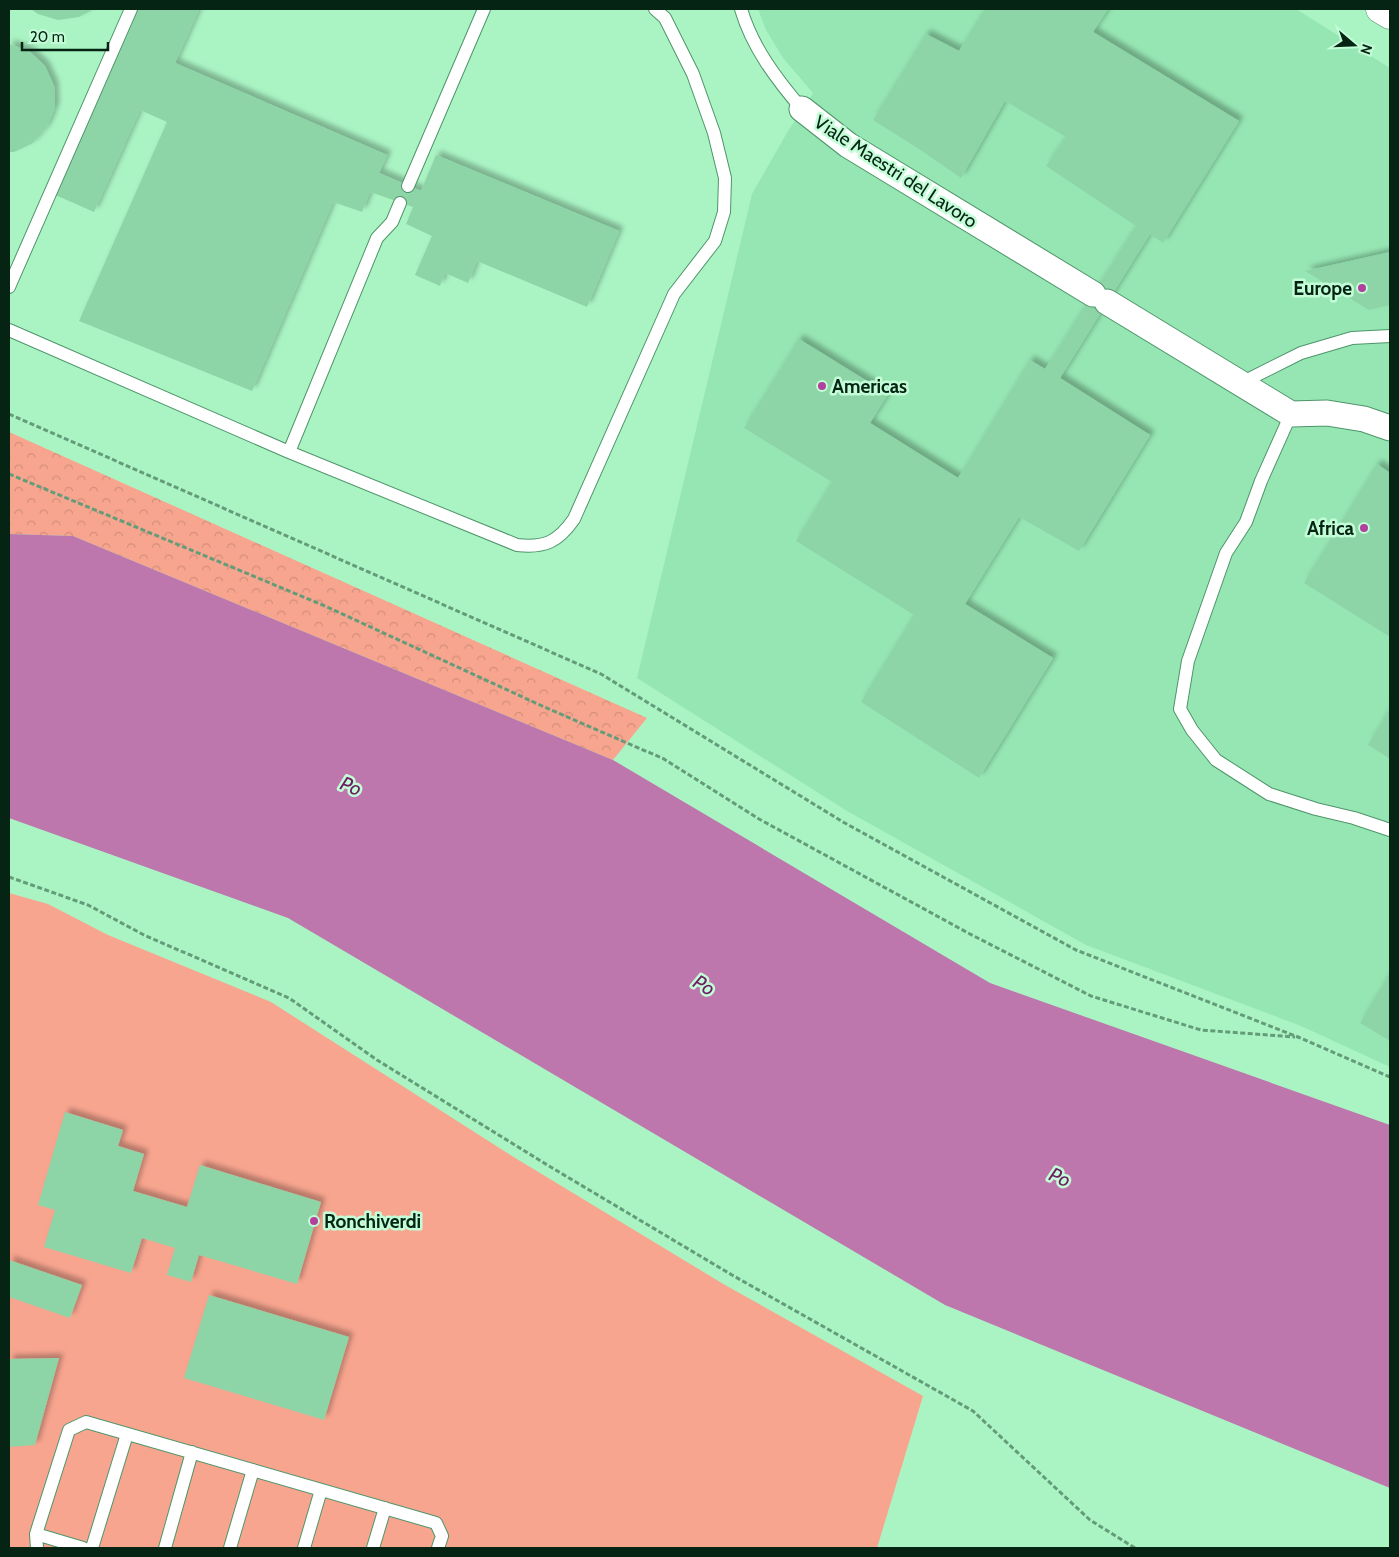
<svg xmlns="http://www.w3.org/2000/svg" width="1399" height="1557" viewBox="0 0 1399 1557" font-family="Cabin,sans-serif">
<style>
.built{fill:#96e6b3}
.forest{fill:url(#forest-crowns)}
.pitch{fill:#f8a58f}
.water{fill:#bd77ad}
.building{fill:#8dd5a7;filter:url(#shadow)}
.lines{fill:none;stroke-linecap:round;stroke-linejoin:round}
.service-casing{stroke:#4e956a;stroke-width:14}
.minor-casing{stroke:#4e956a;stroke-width:27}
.primary-casing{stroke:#4e956a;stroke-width:29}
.path{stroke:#649c79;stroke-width:3;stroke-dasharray:5 2.5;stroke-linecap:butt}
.service{stroke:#fff;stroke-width:12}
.minor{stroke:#fff;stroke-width:25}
.primary{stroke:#fff;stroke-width:28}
.poi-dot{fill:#b2419d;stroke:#c3fdd7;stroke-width:2}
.labels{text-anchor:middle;stroke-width:5;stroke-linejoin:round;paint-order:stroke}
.street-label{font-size:19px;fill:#052413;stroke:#c3fdd7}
.poi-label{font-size:19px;font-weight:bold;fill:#052413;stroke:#c3fdd7;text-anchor:end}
.water-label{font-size:20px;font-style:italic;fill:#6f1b61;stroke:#c3fdd7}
</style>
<defs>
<pattern id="forest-crowns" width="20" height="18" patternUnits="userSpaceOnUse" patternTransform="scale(1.25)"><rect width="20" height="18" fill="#f8a58f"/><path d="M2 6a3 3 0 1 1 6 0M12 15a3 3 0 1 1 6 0" fill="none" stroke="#d38e7a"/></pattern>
<filter id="shadow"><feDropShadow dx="4.5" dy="-4.5" stdDeviation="2.5" flood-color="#0004"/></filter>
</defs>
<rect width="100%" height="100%" fill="#aaf4c4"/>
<path class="built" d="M758,9H1296L1390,68V1067L1301,1026L1086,945L847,811L637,678L752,194L788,131L813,93L783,58L766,30Z"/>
<path class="forest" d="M9,432L647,718L613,760L73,536L9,534Z"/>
<path class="pitch" d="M9,893L48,904L108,935L271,1002L512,1156L725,1285L923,1396L877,1548H9Z"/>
<path class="water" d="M9,534L73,536L613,760L990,983L1390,1125V1488L945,1305L288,918L9,818Z"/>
<path class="building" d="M31,9H94L79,17L58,20L38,14Z
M132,9H199L175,63L387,155L379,173L421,191L436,155L619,231L587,307L477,261L468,283L445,273L440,286L415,275L432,236L406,224L413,207L370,192L362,212L333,202L252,391L79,321L167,122L140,110L94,212L53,194Z
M985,9H1108L1093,32L1239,121L1163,243L1150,234L1060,378L1150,435L1079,551L1019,517L965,604L1053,658L979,778L861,702L914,615L796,541L832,482L744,428L799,339L888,394L870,423L958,478L1030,360L1045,369L1136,226L1046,166L1066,137L1005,101L961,178L922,151L873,120L926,34L959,51Z
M9,44L29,51L45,66L54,86L55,107L47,127L33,143L14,152H9Z
M1390,252V305L1369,310L1305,271Z
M1377,464L1390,473V637L1304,583Z
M1390,708V759L1368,745Z
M1390,973V1041L1360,1023Z
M65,1112L123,1130L118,1146L144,1154L133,1191L187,1207L200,1165L321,1202L297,1284L199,1255L191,1282L167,1275L175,1248L142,1238L131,1273L44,1247L55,1210L38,1205Z
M9,1260L82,1285L70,1318L9,1297Z
M209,1295L349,1337L324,1420L184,1378Z
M59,1358L35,1445L9,1447V1359Z"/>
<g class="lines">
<g class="service-casing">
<path id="service" d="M741,9C752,47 777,80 802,109
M408,186L484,9
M9,287L131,9
M9,330L289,452L517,545C545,548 558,542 574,519L674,294L715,241L724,212L725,178L714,133L693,74L665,18L655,9
M1241,383L1301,353L1352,338L1390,336
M1291,414L1261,481L1246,522L1226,553L1188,661L1180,709L1192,730L1216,760L1269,794L1316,809L1354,818L1390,830
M289,452L377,238L392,222L400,203
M36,1534L83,1548
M37,1548L36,1534L69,1430L86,1422L436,1523L442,1536L438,1548
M92,1548L127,1434
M165,1548L192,1452
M230,1548L253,1470
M304,1548L321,1490
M373,1548L385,1508"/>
</g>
<g class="minor-casing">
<path id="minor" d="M802,109L848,145L1093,294
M1107,302L1291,414L1327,413L1364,419L1390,428"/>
</g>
<g class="primary-casing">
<path id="primary" d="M1380,9L1390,15"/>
</g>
<path class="path" d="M9,414L601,674L843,822L1076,950L1298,1037L1390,1077
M9,474L325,606L540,705L664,759L759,819L970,934L1091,996L1201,1030L1295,1037
M9,877L88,905L144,935L289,998L377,1060L549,1166L732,1275L973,1411L1090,1520L1135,1548"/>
<use href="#service" class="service"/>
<use href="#minor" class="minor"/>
<use href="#primary" class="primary"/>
</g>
<g class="poi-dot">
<circle cx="1362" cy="288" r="5"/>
<circle cx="822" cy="386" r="5"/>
<circle cx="1364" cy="528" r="5"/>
<circle cx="314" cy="1221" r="5"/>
</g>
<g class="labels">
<g class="street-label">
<text transform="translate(896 171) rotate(33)" y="7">Viale Maestri del Lavoro</text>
</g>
<g class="poi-label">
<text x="1352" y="295">Europe</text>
<text x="832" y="393" text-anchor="start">Americas</text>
<text x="1354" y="535">Africa</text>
<text x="324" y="1228" text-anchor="start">Ronchiverdi</text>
</g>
<g class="water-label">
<text transform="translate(351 786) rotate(22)" y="7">Po</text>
<text transform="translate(704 985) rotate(30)" y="7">Po</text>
<text transform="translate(1060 1177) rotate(24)" y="7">Po</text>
</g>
</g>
<rect width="1399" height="1557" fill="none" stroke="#052413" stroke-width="20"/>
<g transform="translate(1354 45) rotate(109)" stroke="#c3fdd7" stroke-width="4" paint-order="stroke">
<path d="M0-4L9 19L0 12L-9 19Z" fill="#052413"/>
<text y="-8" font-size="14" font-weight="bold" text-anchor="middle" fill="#052413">N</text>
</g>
<path d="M22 42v8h86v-8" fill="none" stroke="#052413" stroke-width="2.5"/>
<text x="30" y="42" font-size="15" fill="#052413" stroke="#c3fdd7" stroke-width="4" paint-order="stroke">20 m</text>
</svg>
